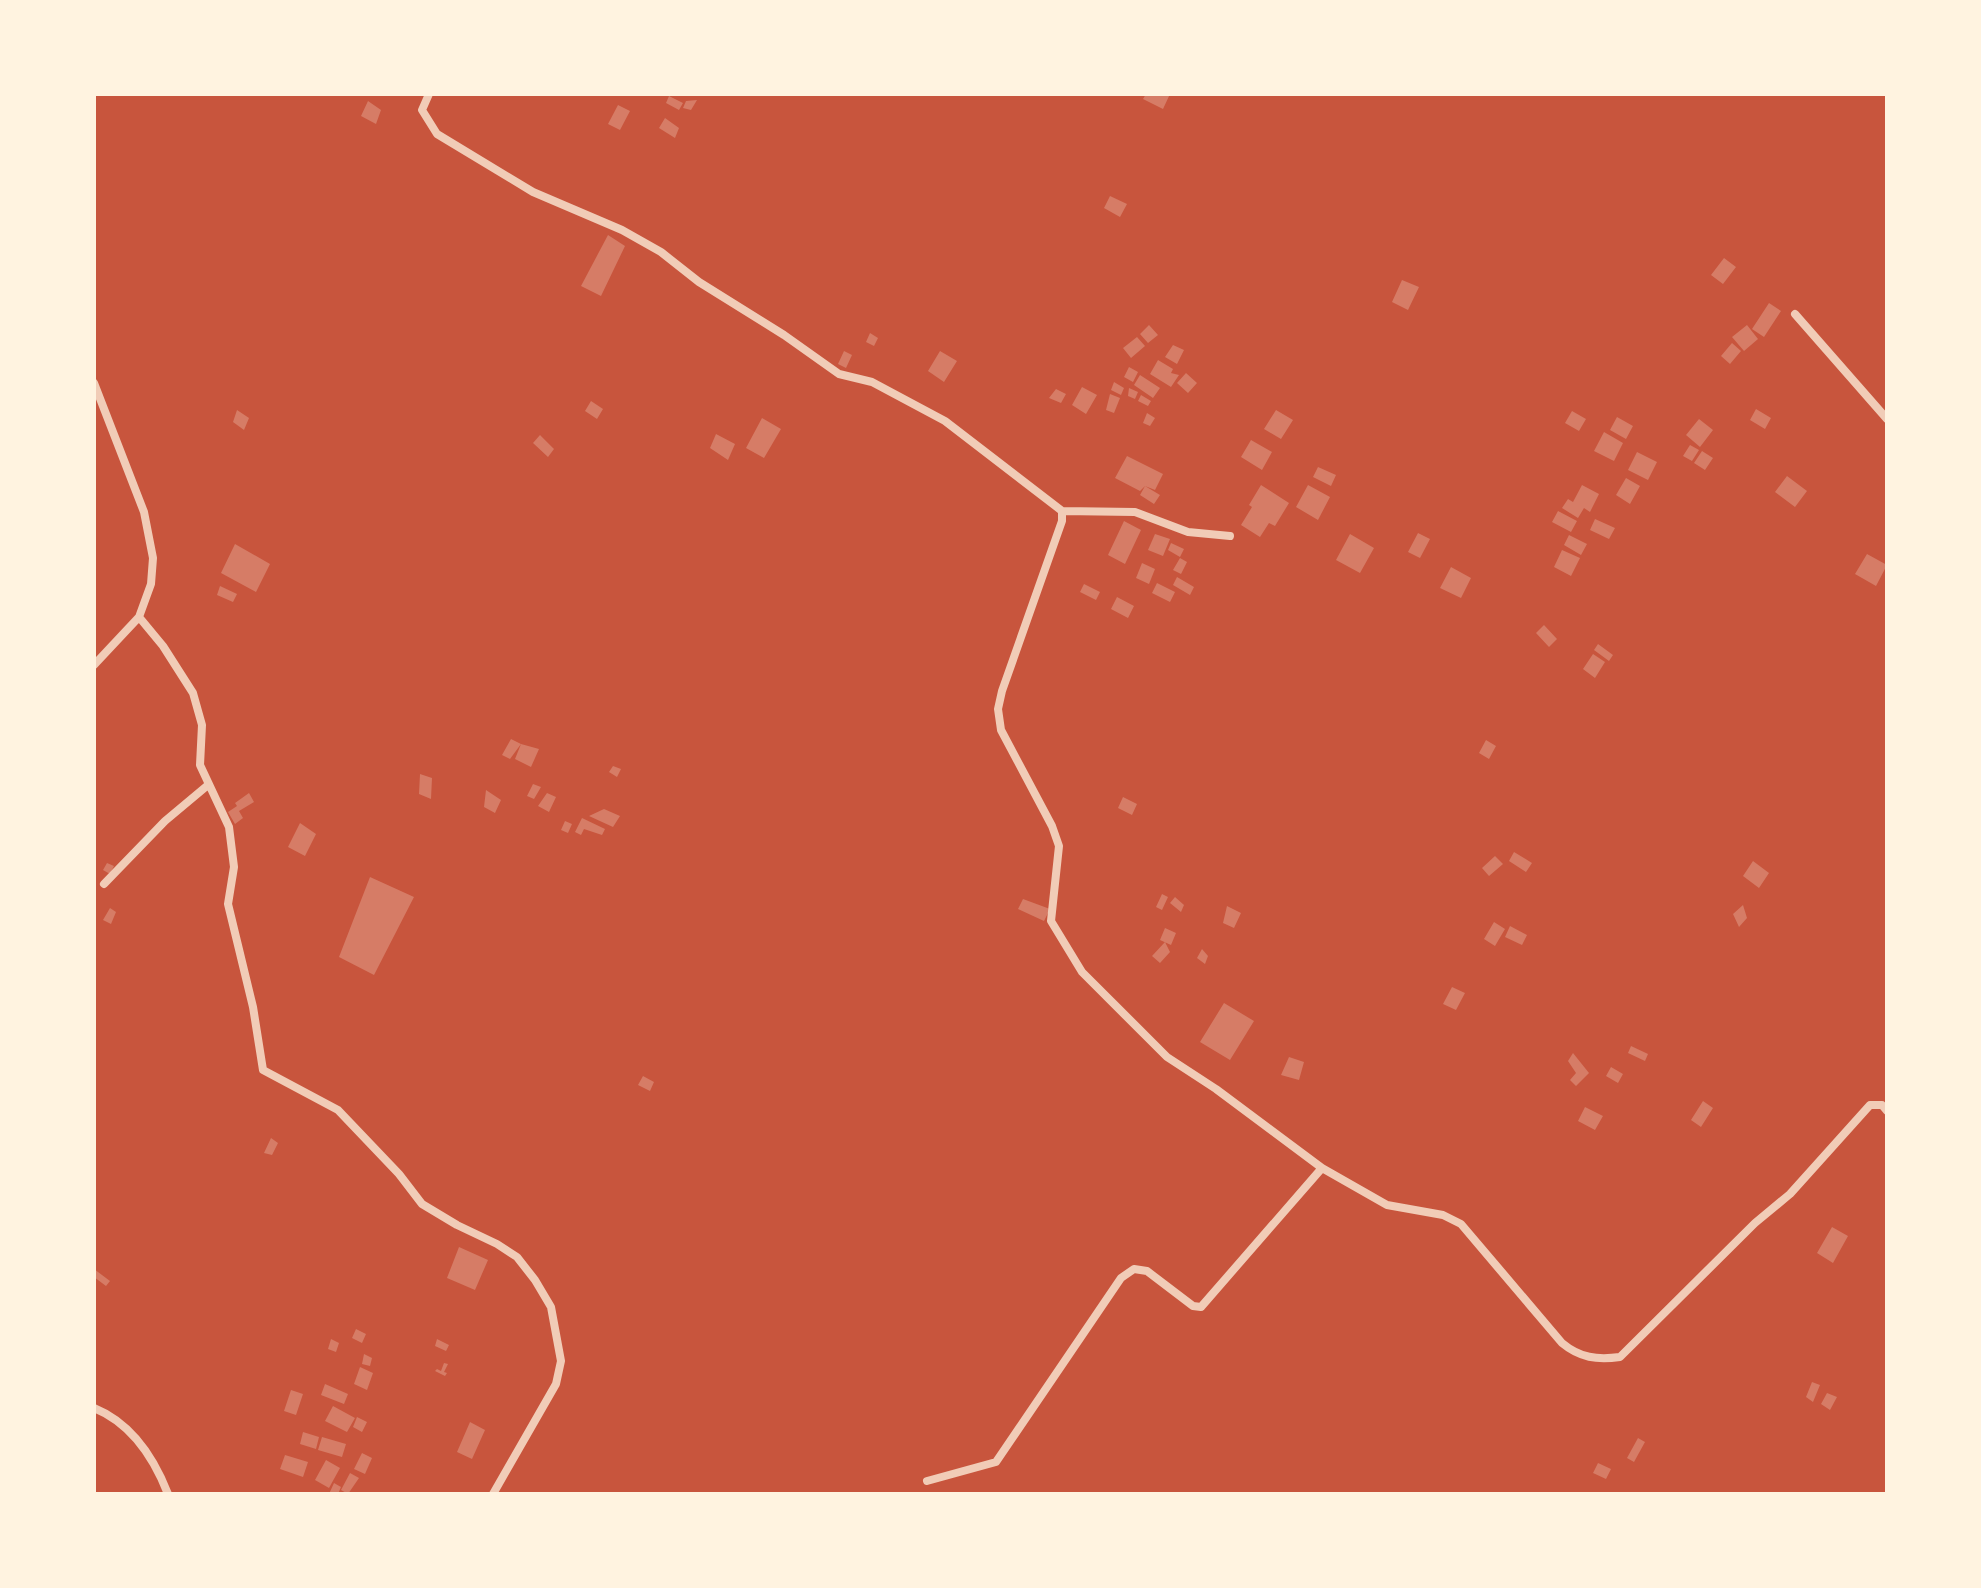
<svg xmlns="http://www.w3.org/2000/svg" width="1981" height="1588" viewBox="0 0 1981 1588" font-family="Commissioner,sans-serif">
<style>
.building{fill:#d67c66}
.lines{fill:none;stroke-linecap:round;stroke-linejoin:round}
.minor{stroke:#f1ccb7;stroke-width:8}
</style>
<rect width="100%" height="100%" fill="#c8553d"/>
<path class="building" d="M1146,94H1170L1163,109L1143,99Z
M669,96L683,103L679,110L666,103Z
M697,100L691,110L683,108L686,101Z
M368,101L381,110L376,124L361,116Z
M618,105L630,111L620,130L608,124Z
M665,118L679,128L675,138L659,128Z
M1110,196L1127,204L1120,217L1104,208Z
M608,235L625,246L601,296L581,286Z
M1724,258L1736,267L1723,284L1711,275Z
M1402,280L1419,287L1408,310L1392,302Z
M1769,303L1781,311L1764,337L1752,329Z
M1149,325L1158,335L1148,343L1140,334Z
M1747,325L1758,339L1744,351L1732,337Z
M870,333L878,338L874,346L866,342Z
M1137,337L1145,346L1131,358L1123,348Z
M1732,343L1741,351L1730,364L1721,356Z
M1173,345L1184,350L1177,364L1165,357Z
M844,351L852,355L846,368L838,364Z
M940,351L957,361L944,382L928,371Z
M1158,360L1173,369L1171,373L1179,375L1171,387L1150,374Z
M1129,367L1138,372L1133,382L1124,377Z
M1186,373L1197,383L1188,393L1177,383Z
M1140,375L1160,388L1153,398L1134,385Z
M1114,382L1124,388L1121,395L1111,390Z
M1082,387L1097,395L1086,414L1072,405Z
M1129,388L1138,392L1135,399L1128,396Z
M1056,389L1066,394L1061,403L1049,398Z
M1110,394L1120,398L1114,413L1106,410Z
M1141,395L1151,401L1148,406L1138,401Z
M591,401L603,409L597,419L585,411Z
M1756,409L1771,418L1765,429L1750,420Z
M237,410L249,418L244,430L233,422Z
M1276,410L1293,420L1281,439L1264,429Z
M1572,411L1586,419L1579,431L1565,423Z
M1147,413L1155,418L1150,426L1143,423Z
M1617,417L1633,426L1626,439L1610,430Z
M762,418L781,429L764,458L746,448Z
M1699,419L1713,430L1700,447L1686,435Z
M1604,432L1623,443L1614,461L1594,451Z
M716,434L735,444L728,460L710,448Z
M540,435L554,449L548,457L533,443Z
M1251,440L1272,452L1262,470L1241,457Z
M1690,445L1699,450L1692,461L1683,456Z
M1702,451L1713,458L1705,470L1694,463Z
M1637,452L1657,462L1648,480L1628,470Z
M1127,456L1163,474L1155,490L1145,486L1140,491L1115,478Z
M1318,467L1336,475L1331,486L1313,477Z
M1787,476L1807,491L1795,507L1775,492Z
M1626,478L1640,486L1630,504L1616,495Z
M1261,485L1289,503L1275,526L1269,523L1260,537L1241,525L1252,507L1249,505Z
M1308,485L1330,497L1318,520L1296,507Z
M1582,485L1599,494L1590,512L1584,508L1578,518L1562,508L1568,499L1573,502Z
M1145,486L1160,495L1154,504L1140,495Z
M1558,511L1577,521L1571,532L1552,522Z
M1595,519L1615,528L1609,539L1590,530Z
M1124,521L1141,530L1125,564L1108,555Z
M1418,533L1430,539L1420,558L1408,552Z
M1155,534L1170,539L1163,556L1148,550Z
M1350,534L1374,548L1360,573L1336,560Z
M1569,535L1587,544L1581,555L1564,545Z
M1171,543L1184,549L1180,557L1168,550Z
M235,544L270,564L256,592L221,573Z
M1562,550L1580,558L1571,576L1554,567Z
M1867,554L1887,565L1876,586L1855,574Z
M1180,558L1187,562L1181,574L1173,570Z
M1142,563L1155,569L1149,584L1136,578Z
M1451,567L1471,578L1461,598L1440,588Z
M1177,577L1194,587L1190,595L1173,585Z
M1157,583L1175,592L1170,602L1152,593Z
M1084,584L1100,592L1096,600L1080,592Z
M220,586L237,594L233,602L217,595Z
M1117,597L1134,606L1128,618L1111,609Z
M1544,625L1557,639L1549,647L1536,633Z
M1598,644L1613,655L1609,661L1594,650Z
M1593,654L1605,662L1595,678L1583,669Z
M511,739L521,744L510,759L502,755Z
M1486,740L1496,746L1489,759L1479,753Z
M521,744L539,749L531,767L515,759Z
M613,766L621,769L617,777L609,772Z
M420,774L432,778L431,799L419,794Z
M533,784L541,787L534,799L527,796Z
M486,790L501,800L495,813L484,807Z
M249,793L254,802L239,811L243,818L235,824L228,812L237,806L235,803Z
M547,793L556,797L549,812L538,806Z
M1123,797L1137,804L1132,815L1118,808Z
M604,809L620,816L613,827L589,816Z
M582,818L605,829L602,835L584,829L581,835L575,832Z
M565,821L572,824L568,833L561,830Z
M300,823L316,834L305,856L288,847Z
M1514,852L1532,863L1526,872L1509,861Z
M1495,856L1503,864L1489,876L1482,868Z
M1753,861L1769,873L1759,888L1743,876Z
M107,863L114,866L110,874L103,870Z
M370,877L414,897L374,975L339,957Z
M1162,894L1168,897L1162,910L1156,907Z
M1175,897L1184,905L1181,912L1170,903Z
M1023,899L1050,909L1044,921L1018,909Z
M1743,905L1747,918L1739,927L1733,914Z
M1227,906L1241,913L1234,928L1223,923Z
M110,908L116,912L111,924L103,920Z
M1494,922L1505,929L1495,946L1484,939Z
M1510,926L1527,935L1522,945L1505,937Z
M1165,928L1176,933L1171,945L1160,940Z
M1165,942L1170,952L1160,963L1152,956Z
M1202,949L1208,956L1205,964L1197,958Z
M1452,987L1465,993L1456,1010L1443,1004Z
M1224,1003L1254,1021L1230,1060L1200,1042Z
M1631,1046L1648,1054L1645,1061L1628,1053Z
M1573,1053L1589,1073L1576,1086L1570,1080L1576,1073L1568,1061Z
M1289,1057L1304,1062L1299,1080L1281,1075Z
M1611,1067L1623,1074L1618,1083L1606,1076Z
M643,1076L654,1082L650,1091L638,1085Z
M1703,1101L1713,1108L1701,1127L1691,1120Z
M1585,1107L1603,1116L1595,1130L1578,1121Z
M271,1138L278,1143L272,1155L264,1153Z
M1832,1227L1848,1236L1833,1263L1817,1253Z
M459,1247L488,1260L475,1290L447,1278Z
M94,1269L110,1281L106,1286L94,1277Z
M356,1329L366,1334L362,1343L352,1338Z
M331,1339L339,1343L336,1352L328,1349Z
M437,1339L449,1345L446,1351L435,1346Z
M364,1354L372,1358L370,1366L362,1364Z
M444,1363L448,1364L444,1372L447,1373L445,1376L435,1371L437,1369L441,1371Z
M360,1367L373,1373L367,1390L354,1384Z
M1812,1382L1820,1385L1813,1402L1806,1397Z
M325,1384L348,1394L344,1404L321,1395Z
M291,1390L303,1394L296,1415L284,1411Z
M1827,1393L1837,1397L1830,1410L1821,1404Z
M333,1406L355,1418L347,1432L325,1421Z
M357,1417L367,1422L362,1432L353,1427Z
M470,1422L485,1430L472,1459L457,1452Z
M303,1432L319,1437L316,1449L300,1444Z
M322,1437L346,1444L342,1457L318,1450Z
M1638,1438L1645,1442L1634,1462L1627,1458Z
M362,1453L372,1458L365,1474L354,1469Z
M285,1455L308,1462L303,1477L280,1469Z
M326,1460L340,1468L329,1488L315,1480Z
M1598,1463L1611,1469L1606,1479L1593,1473Z
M350,1473L359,1478L348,1494L341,1490Z
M334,1483L341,1487L338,1494H329Z"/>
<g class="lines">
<path class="minor" d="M429,94L422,110L437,134L533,192L622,230L661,252L699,282L784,335L839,374L872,382L945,421L1062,511V521L1002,691L998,709L1001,730L1052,826L1059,846L1051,921L1082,972L1167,1057L1216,1089L1322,1168L1387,1205L1443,1215L1461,1224L1562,1343C1580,1358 1597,1360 1620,1357L1755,1223L1790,1194L1870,1105H1882L1887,1111
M1795,314L1887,419
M94,383L144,512L153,558L151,584L139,617L94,665
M1062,511L1135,512L1188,532L1230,536
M139,617L163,646L193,693L202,725L200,765L229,827L234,867L228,904L253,1007L263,1070L338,1110L399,1174L422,1204L457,1225L497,1244L517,1257L535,1280L551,1307L561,1361L556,1384L493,1494
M104,884L165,821L208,785
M94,1408C131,1423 154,1458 168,1494
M927,1481L996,1462L1121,1278L1134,1269L1147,1271L1193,1306L1201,1307L1322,1168"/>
</g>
<rect width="1981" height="1588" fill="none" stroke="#fff3e0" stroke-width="192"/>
</svg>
